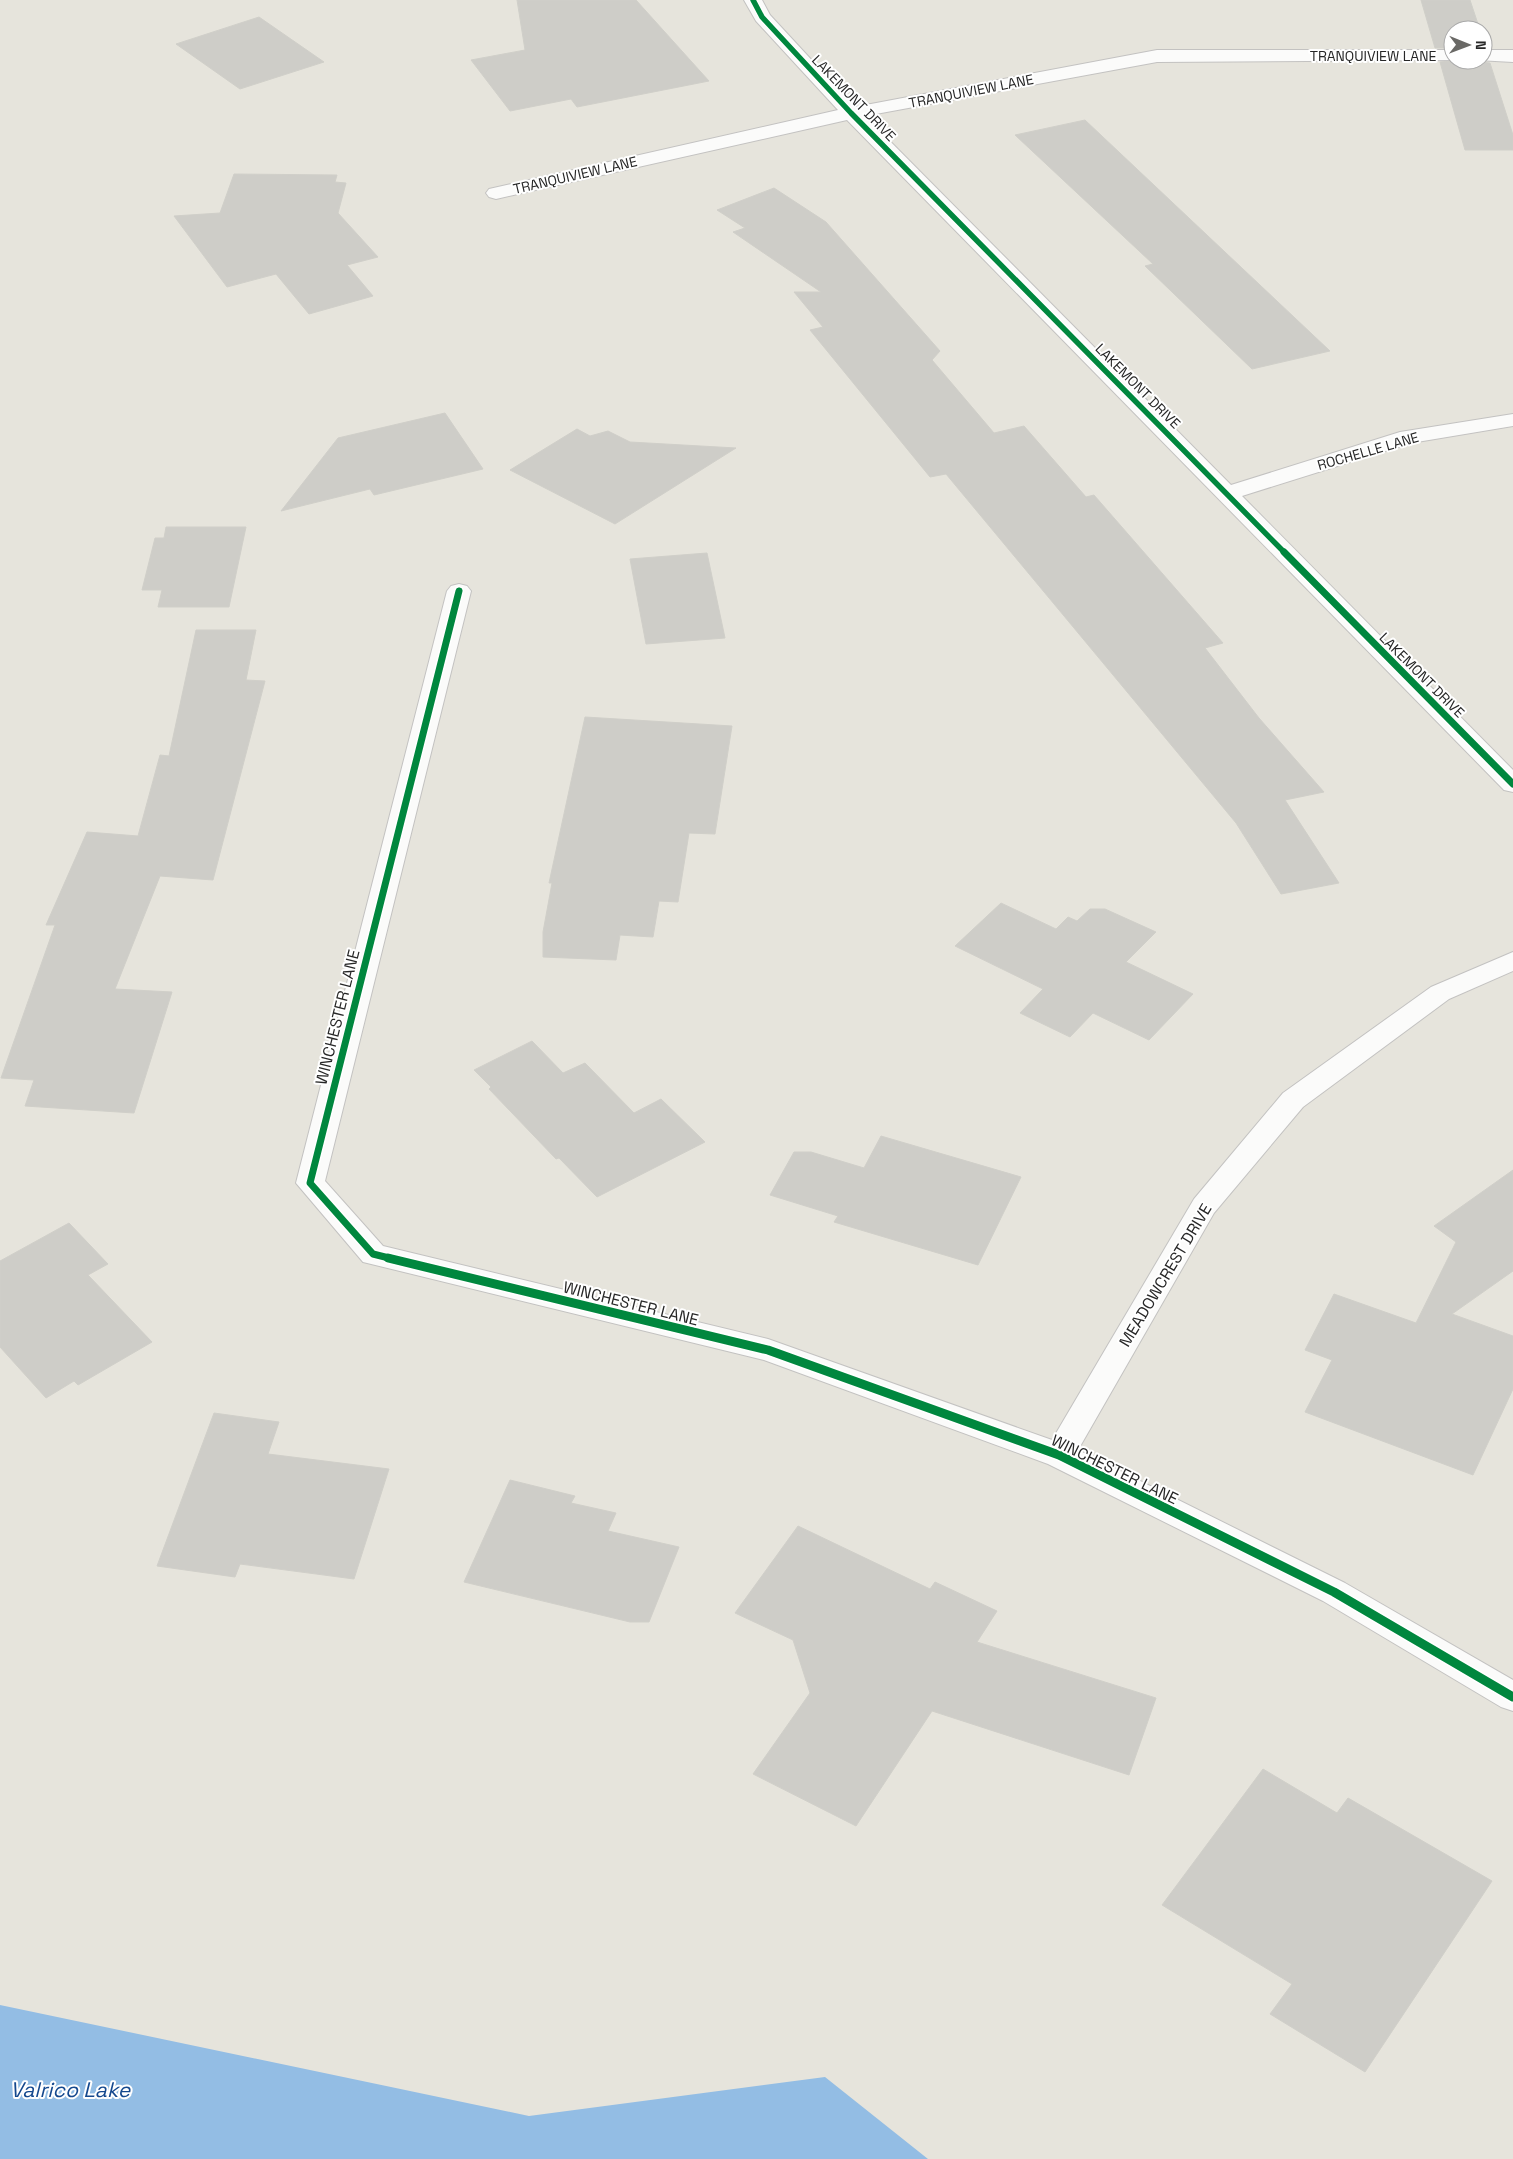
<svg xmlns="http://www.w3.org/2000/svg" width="1513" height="2159" viewBox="0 0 1513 2159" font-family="'Space Grotesk',sans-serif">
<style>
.water{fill:#93bde4}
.building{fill:#cecdc8;stroke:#d0cfc9}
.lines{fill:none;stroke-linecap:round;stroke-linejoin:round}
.minor-casing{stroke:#c3c2c1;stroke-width:2}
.minor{fill:#fbfbfa;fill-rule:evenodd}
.cycleway-far2-casing{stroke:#fff;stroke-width:8}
.cycleway-far1-casing{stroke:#fff;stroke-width:10}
.cycleway-casing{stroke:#fff;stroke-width:12}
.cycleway-far2{stroke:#00873e;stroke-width:5.5}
.cycleway-far1{stroke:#00873e;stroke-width:7}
.cycleway{stroke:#00873e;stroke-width:9}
.labels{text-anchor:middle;stroke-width:4;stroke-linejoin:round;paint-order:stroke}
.far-street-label{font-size:14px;fill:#272727;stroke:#fff}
.street-label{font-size:16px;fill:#272727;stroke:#fff}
.near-water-label{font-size:21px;font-style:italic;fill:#14488e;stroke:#fff}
</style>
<rect width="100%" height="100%" fill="#e6e4dc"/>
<path class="water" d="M0,2005L529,2116L825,2077L928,2159H0Z"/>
<path class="building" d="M517,0H636L709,81L577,107L571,99L510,111L471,60L525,50Z
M1421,0H1470L1480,30H1453V48H1435Z
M259,17L324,62L240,89L176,44Z
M1461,60L1490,63L1513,135V150H1465L1440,62Z
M1085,120L1330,351L1252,369L1145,266L1153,264L1015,135Z
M234,174L337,175L335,182L346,183L338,213L378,257L347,265L373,296L309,314L276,274L227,287L174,216L220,213Z
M774,188L826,222L940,351L932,360L994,433L1024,426L1086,497L1094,495L1223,643L1205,648L1259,718L1324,792L1285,800L1339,883L1281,894L1236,823L946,474L930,477L810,330L823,327L794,292H821L733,232L745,228L717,210Z
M445,413L483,469L374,495L370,489L281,511L338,438Z
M577,429L590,436L608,431L630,442L736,448L615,524L510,470Z
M166,527H246L229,607H158L162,590H142L155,538H164Z
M707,553L725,638L646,644L630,559Z
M196,630H256L246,680L265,681L213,880L160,876L115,989L172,992L134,1113L25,1106L34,1080L1,1078L55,925H46L87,832L138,836L160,755L169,756Z
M585,717L732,726L715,834L689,833L678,902L659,901L653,937L620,935L616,960L543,957V932L552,883H549Z
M1001,903L1056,929L1068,917L1077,921L1090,909H1105L1156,932L1126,962L1193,994L1149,1040L1093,1013L1070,1037L1020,1013L1043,989L955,946Z
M532,1041L563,1073L585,1063L634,1113L661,1099L705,1142L597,1197L559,1158L556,1159L489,1089L491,1087L474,1070Z
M881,1136L1021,1177L978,1265L834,1222L838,1216L770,1195L794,1152H811L864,1168Z
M1513,1170V1271L1452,1314L1513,1336V1389L1473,1475L1305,1412L1332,1360L1305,1350L1334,1294L1416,1323L1456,1242L1434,1226Z
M69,1223L108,1264L88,1275L152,1342L78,1385L74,1381L46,1398L0,1347V1261Z
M214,1413L279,1422L268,1454L389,1469L354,1579L240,1564L235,1577L157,1566Z
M510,1480L575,1496L571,1503L616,1513L608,1531L679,1547L649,1622H630L464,1582Z
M798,1526L930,1589L935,1582L997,1611L977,1642L1156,1698L1129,1775L932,1711L856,1826L753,1774L810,1693L793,1640L735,1613Z
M1263,1769L1337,1813L1348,1798L1492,1881L1365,2072L1270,2014L1292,1984L1162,1905Z"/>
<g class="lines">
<g class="minor-casing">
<path id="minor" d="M744,0H762L770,15L855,107L1157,50H1453V60H1459L1157,62L865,116L1231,485L1400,432L1513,414V426L1411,443L1242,496L1513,770V792L1504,790L847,120L496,199L489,197L486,193L489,189L838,110L756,21Z
M1483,50H1513V62L1477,60H1483Z
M459,584L467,586L471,591L325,1181L383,1246L768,1339L1052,1440L1194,1199L1283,1093L1431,987L1513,952V971L1449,999L1303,1107L1214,1213L1078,1450L1345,1583L1513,1680V1711L1501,1707L1323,1601L1048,1464L764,1360L363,1262L296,1183L447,591L451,586Z"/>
</g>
<use href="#minor" class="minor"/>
<g class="cycleway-far2-casing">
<path id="cycleway-far2" d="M753,0L762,17L851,113L1285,553"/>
</g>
<g class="cycleway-far1-casing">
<path id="cycleway-far1" d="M1284,552L1513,784
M393,1259L373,1254L310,1183L459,591"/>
</g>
<g class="cycleway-casing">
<path id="cycleway" d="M388,1258L768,1350L1059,1455L1334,1592L1513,1697"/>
</g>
<use href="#cycleway-far2" class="cycleway-far2"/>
<use href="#cycleway-far1" class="cycleway-far1"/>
<use href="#cycleway" class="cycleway"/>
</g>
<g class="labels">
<g class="far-street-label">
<text x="1373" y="61">TRANQUIVIEW LANE</text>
<text transform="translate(971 91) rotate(-11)" y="5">TRANQUIVIEW LANE</text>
<text transform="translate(854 98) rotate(46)" y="5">LAKEMONT DRIVE</text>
<text transform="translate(575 175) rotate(-13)" y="5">TRANQUIVIEW LANE</text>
<text transform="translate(1138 386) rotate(45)" y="5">LAKEMONT DRIVE</text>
<text transform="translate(1368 451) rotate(-16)" y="5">ROCHELLE LANE</text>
<text transform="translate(1422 675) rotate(45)" y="5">LAKEMONT DRIVE</text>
</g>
<g class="street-label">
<text transform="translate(337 1017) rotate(-76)" y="6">WINCHESTER LANE</text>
<text transform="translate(1165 1275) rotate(-59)" y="6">MEADOWCREST DRIVE</text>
<text transform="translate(631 1303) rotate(14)" y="6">WINCHESTER LANE</text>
<text transform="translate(1115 1469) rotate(26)" y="6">WINCHESTER LANE</text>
</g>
<g class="near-water-label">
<text x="70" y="2097">Valrico Lake</text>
</g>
</g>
<g transform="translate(1468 45) rotate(91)"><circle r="24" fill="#ffffff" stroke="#a9a9a9"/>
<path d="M0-4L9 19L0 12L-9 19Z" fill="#6a6966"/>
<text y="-8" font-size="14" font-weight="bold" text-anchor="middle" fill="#272727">N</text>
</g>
</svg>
